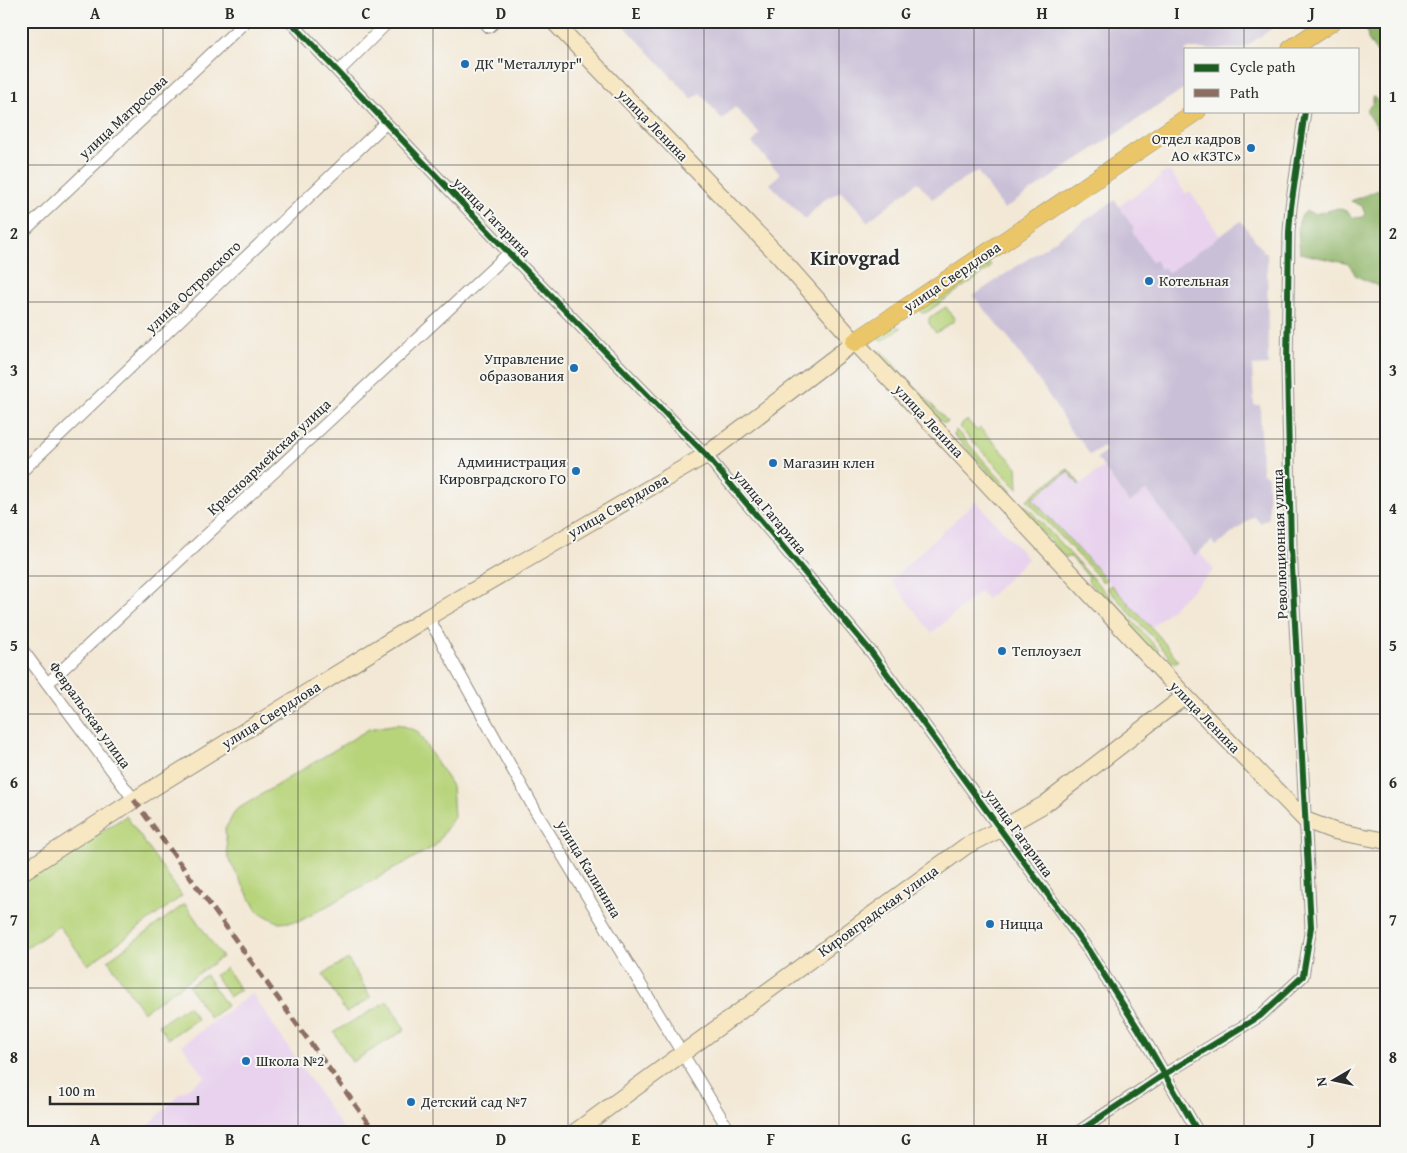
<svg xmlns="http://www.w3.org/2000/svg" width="1407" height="1153" viewBox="0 0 1407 1153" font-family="'Gentium Book Plus',serif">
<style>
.built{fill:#e8d2ee}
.industrial{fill:#c9bfd7}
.green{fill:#b7d47a;stroke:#718052}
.forest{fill:#91b66a;stroke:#5e704a}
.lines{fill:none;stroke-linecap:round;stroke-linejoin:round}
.street-casing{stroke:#8f8a80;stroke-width:13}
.secondary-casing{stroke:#8f8a80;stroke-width:18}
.primary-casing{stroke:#8f8a80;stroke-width:19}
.street{stroke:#fff;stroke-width:11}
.secondary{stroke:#f7e8c3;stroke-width:16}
.primary{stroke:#eac669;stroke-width:18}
.quiet{stroke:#8d6e63;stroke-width:5;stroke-dasharray:10 5;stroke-linecap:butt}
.cycleway-casing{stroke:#f6f6f2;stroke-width:9}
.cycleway{stroke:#1b5e20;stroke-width:6}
.grid{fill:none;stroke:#2b2b2b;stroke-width:1;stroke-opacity:0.55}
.poi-dot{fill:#1f6fb2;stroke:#f6f6f2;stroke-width:2}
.labels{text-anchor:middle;stroke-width:4;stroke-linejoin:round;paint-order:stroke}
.poi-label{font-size:15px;fill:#2b2b2b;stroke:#f6f6f2;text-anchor:start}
.street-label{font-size:15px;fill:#2b2b2b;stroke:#f6f6f2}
.district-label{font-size:20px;font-weight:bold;fill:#2b2b2b;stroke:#f6f6f2}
.neatline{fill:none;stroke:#2b2b2b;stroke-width:2}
.grid-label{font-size:16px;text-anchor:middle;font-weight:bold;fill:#2b2b2b}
</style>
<rect width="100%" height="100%" fill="#f6f6f2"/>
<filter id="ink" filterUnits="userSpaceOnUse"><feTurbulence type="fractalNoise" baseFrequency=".02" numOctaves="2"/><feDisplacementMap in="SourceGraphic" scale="10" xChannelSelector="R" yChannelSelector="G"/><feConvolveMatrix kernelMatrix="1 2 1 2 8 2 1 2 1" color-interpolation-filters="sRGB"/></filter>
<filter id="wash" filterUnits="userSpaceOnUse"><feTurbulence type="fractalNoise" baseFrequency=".0096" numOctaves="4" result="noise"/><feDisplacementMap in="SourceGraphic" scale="20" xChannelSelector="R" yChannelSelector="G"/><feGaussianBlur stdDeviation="1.12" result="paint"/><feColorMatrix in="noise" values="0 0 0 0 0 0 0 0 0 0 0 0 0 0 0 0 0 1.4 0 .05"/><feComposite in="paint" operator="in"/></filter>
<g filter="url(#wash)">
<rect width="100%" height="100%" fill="#f3e8d6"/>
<path class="built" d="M1167,171L1168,173L1170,171L1186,194L1190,191L1220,236L1168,273L1152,262L1131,231L1134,229L1119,206L1160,178L1159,176Z
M1103,467L1129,503L1147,490L1193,555L1199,552L1214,570L1151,628L1032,499L1068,471L1079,485Z
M976,501L1028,559L987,599L980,591L932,633L891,580Z
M252,993L345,1132H144L146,1128L179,1094L205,1077L182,1045Z"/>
<path class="industrial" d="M620,21H1283L1242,49H1186V87L1004,209L977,171L932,199L918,182L867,222L861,212L841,191L824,200L805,219L770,184L780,174L752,143L760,134L735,107L722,119L700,93L692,99Z
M1115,200L1134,229L1132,231L1152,262L1155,260L1161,269L1164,267L1168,273L1241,221L1264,252H1267L1268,365L1252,366L1254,405H1260L1262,472L1268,477L1269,518L1260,523L1254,516L1216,546L1212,541L1194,556L1147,490L1129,503L1097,458L1106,451L1103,446L1090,455L1080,439L1074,436L1046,391L1007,336L973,296Z"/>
<path class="green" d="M988,262L991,265L989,269L927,312L922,313L920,311L921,307Z
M946,307L955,320L936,333L929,323V318Z
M893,326L901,328L883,340H879L877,337Z
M880,351L883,353L948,422L946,423L942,422L876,353Z
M966,421H968L977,431L980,428L1017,467L1018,489L959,427Z
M956,430L1012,492L1005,490L954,435Z
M1068,469L1080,484L1079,485L1068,471L1032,499L1106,579L1103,582L1027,500C1029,496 1061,474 1068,469Z
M1025,505L1158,649V652L1154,653L1088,581L1089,577L1071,557H1065L1022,510L1023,506Z
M1111,585L1159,636L1178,661L1175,664L1157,642L1107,588Z
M398,724L417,731L452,786L454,817L435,846L300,921L279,923L257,911L228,858L225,829L236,810L369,729Z
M126,816L182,896L88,965L59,926L21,952V883Z
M185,904L222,957L143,1012L108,960Z
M348,959L371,998L346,1013L323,974Z
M226,968L240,990L229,997L215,975Z
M206,975L227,1006L210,1018L189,986Z
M388,1001L405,1030L352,1062L334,1032Z
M188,1006L197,1019L168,1039L159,1025Z"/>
<path class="forest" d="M1376,21H1386V55L1383,52H1376L1368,39L1367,29Z
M1373,96L1381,105L1386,104V140L1367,112V109L1373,103Z
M1386,187V289L1356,276L1349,264L1300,253C1299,240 1294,217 1307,211L1315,214L1338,208L1346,211L1354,218L1362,217L1365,214L1362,206L1351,201Z"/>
</g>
<g filter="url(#ink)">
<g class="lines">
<g class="street-casing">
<path id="street" d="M290,21L509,253L706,455L872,653L1089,951L1139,1030L1198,1132
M484,21L489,27L496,21
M338,72L389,21
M21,234L246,21
M21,472L386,123
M428,617L535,810L730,1132
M21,648L134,800
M48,683L509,253
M1078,1132L1165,1074L1260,1016L1303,976L1311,927L1291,548L1287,366L1289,232L1291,207L1305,111"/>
</g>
<g class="secondary-casing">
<path id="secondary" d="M553,21L778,255L855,342L1185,696L1305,820L1334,831L1386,841
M21,873L134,800L428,617L706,455L855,342
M575,1132L966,846L1001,829L1045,804L1185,696"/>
</g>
<g class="primary-casing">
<path id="primary" d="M1291,49L1333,21
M855,342L1197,111"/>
</g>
<use href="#street" class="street"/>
<use href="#secondary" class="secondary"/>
<use href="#primary" class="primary"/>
<path class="quiet" d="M134,800L375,1132"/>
<g class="cycleway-casing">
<path id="cycleway" d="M290,21L509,253L706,455L872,653L1089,951L1139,1030L1198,1132
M1078,1132L1165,1074L1260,1016L1303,976L1311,927L1291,548L1287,366L1289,232L1291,207L1305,111"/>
</g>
<use href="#cycleway" class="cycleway"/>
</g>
</g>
<path class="grid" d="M163,21V1132M298,21V1132M433,21V1132M568,21V1132M704,21V1132M839,21V1132M974,21V1132M1109,21V1132M1244,21V49M1244,111V1132M21,165H1386M21,302H1386M21,439H1386M21,576H1386M21,714H1386M21,851H1386M21,988H1386"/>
<g class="poi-dot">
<circle cx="465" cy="64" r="5"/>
<circle cx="1251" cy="148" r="5"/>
<circle cx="1149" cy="281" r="5"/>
<circle cx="574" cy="368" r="5"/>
<circle cx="773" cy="463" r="5"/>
<circle cx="576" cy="471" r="5"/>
<circle cx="1002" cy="651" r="5"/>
<circle cx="990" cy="924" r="5"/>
<circle cx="246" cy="1061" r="5"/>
<circle cx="411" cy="1102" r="5"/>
</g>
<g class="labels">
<g class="poi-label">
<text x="475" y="69">ДК "Металлург"</text>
<text x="1241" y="144" text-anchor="end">Отдел кадров<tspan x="1241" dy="17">АО «КЗТС»</tspan></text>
<text x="1159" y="286">Котельная</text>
<text x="564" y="364" text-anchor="end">Управление<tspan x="564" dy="17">образования</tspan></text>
<text x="566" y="467" text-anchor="end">Администрация<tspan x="566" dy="17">Кировградского ГО</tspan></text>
<text x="783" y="468">Магазин клен</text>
<text x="1012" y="656">Теплоузел</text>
<text x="1000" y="929">Ницца</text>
<text x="256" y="1066">Школа №2</text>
<text x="421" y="1107">Детский сад №7</text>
</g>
<g class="street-label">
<text transform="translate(123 117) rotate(-43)" y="5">улица Матросова</text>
<text transform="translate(653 125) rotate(46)" y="5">улица Ленина</text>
<text transform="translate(492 217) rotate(46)" y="5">улица Гагарина</text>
<text transform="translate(952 277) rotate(-34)" y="5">улица Свердлова</text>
<text transform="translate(193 287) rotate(-44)" y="5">улица Островского</text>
<text transform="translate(929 421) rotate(47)" y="5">улица Ленина</text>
<text transform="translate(269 457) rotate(-43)" y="5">Красноармейская улица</text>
<text transform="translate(618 506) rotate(-30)" y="5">улица Свердлова</text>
<text transform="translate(770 512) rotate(50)" y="5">улица Гагарина</text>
<text transform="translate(1280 544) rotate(-92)" y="5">Революционная улица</text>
<text transform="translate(90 715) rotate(54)" y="5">Февральская улица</text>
<text transform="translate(271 715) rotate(-32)" y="5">улица Свердлова</text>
<text transform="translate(1205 717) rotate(46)" y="5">улица Ленина</text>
<text transform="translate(1019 833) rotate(54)" y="5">улица Гагарина</text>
<text transform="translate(589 869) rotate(59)" y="5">улица Калинина</text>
<text transform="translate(878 911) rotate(-36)" y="5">Кировградская улица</text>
</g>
<g class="district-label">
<text x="855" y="265">Kirovgrad</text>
</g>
</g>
<rect width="1407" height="1153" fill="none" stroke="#f6f6f2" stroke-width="55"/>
<rect x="1184" y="48" width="175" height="65" fill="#f6f6f2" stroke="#a5a5a2"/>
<rect x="1194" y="64" width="25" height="8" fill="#1b5e20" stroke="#a5a5a2"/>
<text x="1230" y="72" font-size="15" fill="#2b2b2b">Cycle path</text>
<rect x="1194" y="89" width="25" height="8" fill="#8d6e63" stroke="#a5a5a2"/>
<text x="1230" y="98" font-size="15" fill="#2b2b2b">Path</text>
<g transform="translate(1334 1080) rotate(261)" stroke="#f6f6f2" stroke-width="4" paint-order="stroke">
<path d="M0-4L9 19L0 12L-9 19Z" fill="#2b2b2b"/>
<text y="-8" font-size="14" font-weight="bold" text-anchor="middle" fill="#2b2b2b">N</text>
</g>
<path d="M50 1096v8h148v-8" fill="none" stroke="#2b2b2b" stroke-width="2.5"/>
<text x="58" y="1096" font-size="15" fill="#2b2b2b" stroke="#f6f6f2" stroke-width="4" paint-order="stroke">100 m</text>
<rect x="28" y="28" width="1352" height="1098" class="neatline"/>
<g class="grid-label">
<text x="95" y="19">A</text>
<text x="230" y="19">B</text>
<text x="366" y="19">C</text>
<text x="501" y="19">D</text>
<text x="636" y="19">E</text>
<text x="771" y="19">F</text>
<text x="906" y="19">G</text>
<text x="1042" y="19">H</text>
<text x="1177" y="19">I</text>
<text x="1312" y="19">J</text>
<text x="14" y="102">1</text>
<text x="1393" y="102">1</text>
<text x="14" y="239">2</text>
<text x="1393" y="239">2</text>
<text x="14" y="376">3</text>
<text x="1393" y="376">3</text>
<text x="14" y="514">4</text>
<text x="1393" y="514">4</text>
<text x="14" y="651">5</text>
<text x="1393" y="651">5</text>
<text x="14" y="788">6</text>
<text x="1393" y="788">6</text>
<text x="14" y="925">7</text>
<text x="1393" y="925">7</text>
<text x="14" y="1063">8</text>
<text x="1393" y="1063">8</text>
<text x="95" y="1145">A</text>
<text x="230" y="1145">B</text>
<text x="366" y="1145">C</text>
<text x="501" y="1145">D</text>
<text x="636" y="1145">E</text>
<text x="771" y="1145">F</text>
<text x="906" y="1145">G</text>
<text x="1042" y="1145">H</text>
<text x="1177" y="1145">I</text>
<text x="1312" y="1145">J</text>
</g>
</svg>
